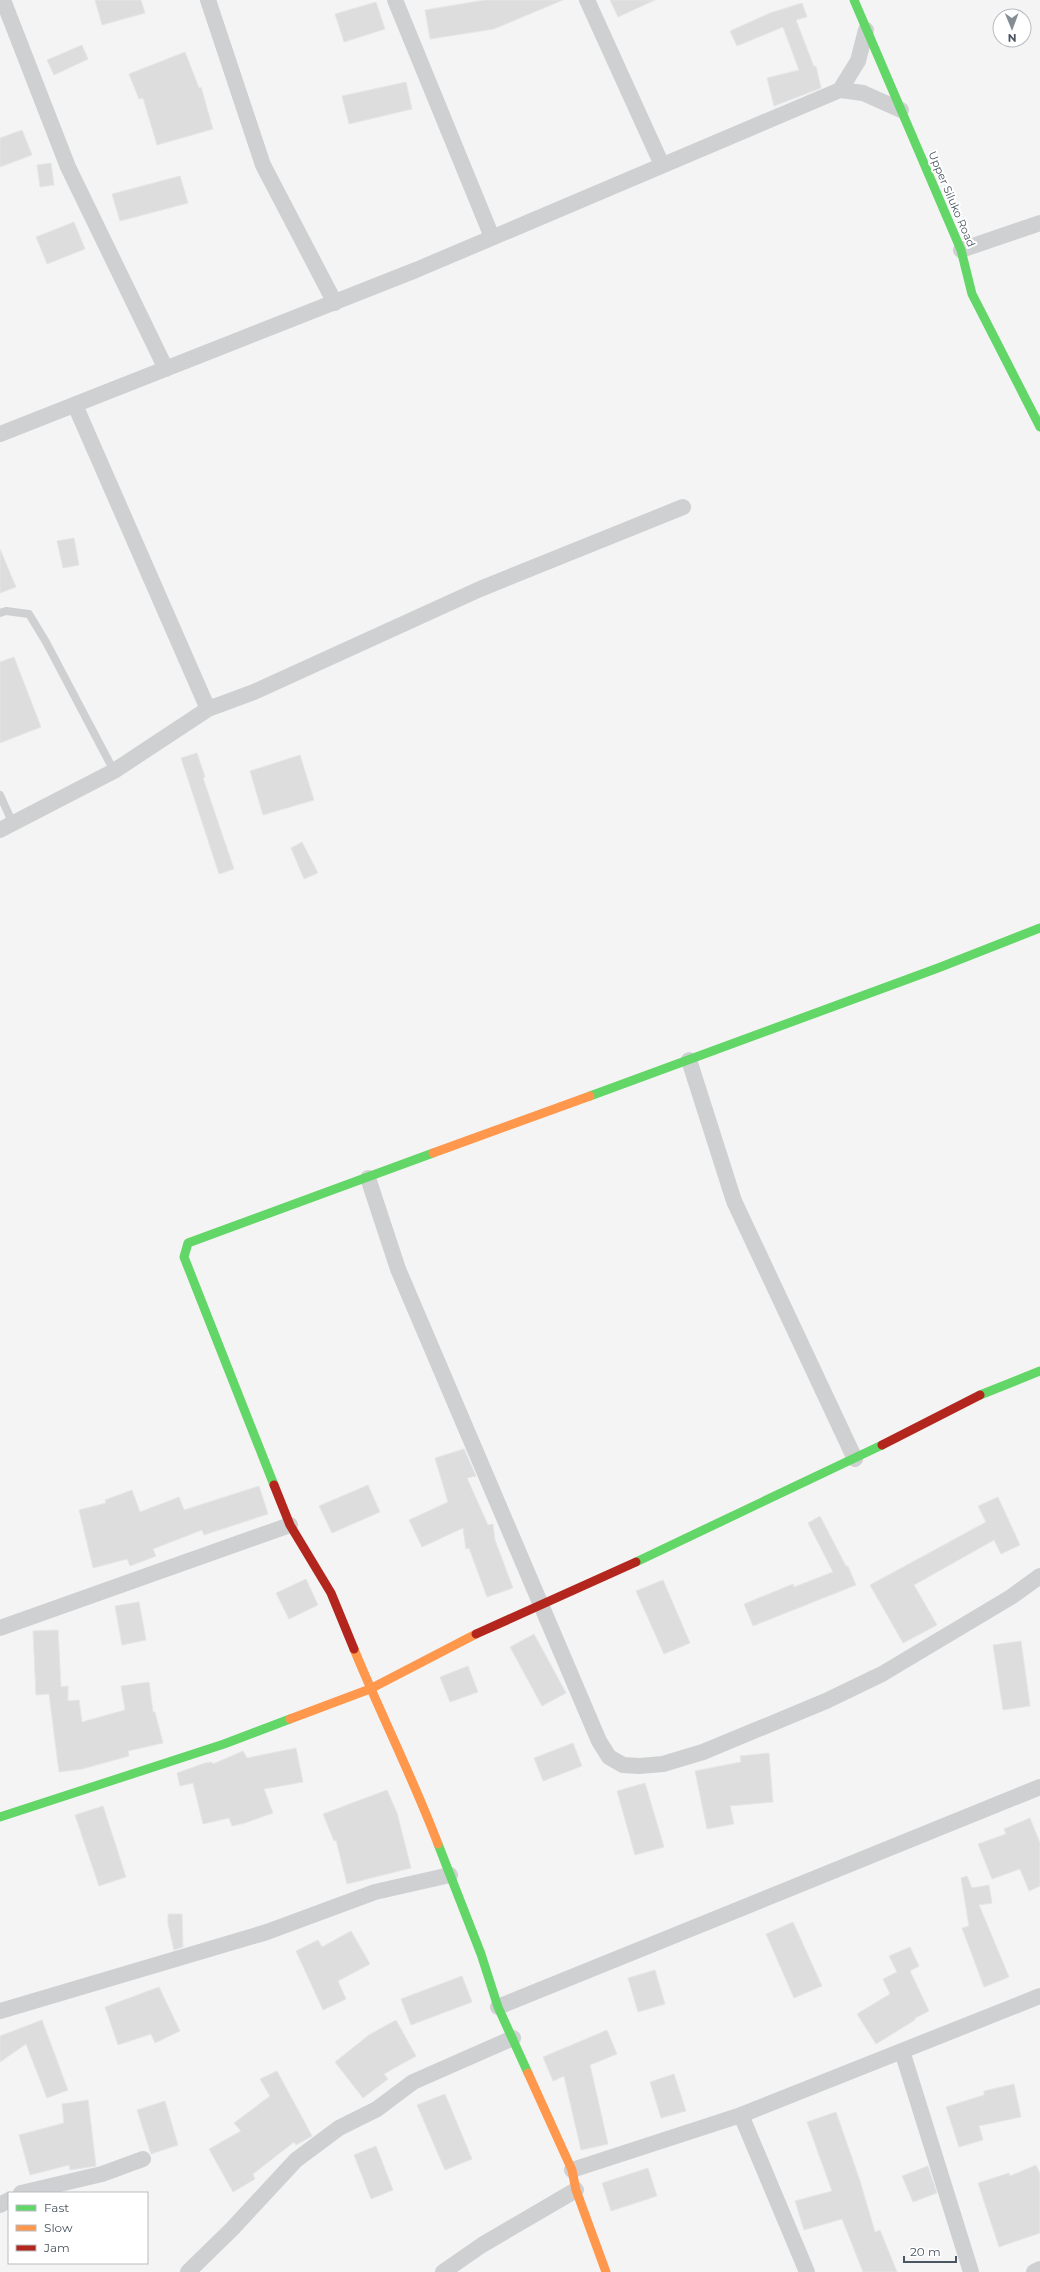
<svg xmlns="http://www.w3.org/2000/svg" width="1040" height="2272" viewBox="0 0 1040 2272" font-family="Montserrat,sans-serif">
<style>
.building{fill:#ddddde;stroke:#e5e6e7}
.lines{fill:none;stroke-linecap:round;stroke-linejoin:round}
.lane{stroke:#ced0d2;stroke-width:8}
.street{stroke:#ced0d2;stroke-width:16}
.fast{stroke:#63d668;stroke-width:9}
.slow{stroke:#ff974d;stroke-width:9}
.jam{stroke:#b3261e;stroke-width:9}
.labels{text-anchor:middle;stroke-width:4;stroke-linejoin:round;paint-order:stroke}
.street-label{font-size:11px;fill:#4a5661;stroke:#fff}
</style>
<rect width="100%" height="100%" fill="#f4f4f4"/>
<path class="building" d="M95,0H141L145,13L102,25Z
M485,0H563L494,29L430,39L425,10Z
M610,0H655L618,17Z
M376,2L385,29L344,42L335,14Z
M802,3L807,17L796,20L814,67L816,66L821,88L774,106L767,78L799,70L783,27L737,46L730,31L770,13Z
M82,45L88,59L54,75L47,60Z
M185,52L199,88L201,87L213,129L157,145L143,98L139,99L129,74Z
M406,82L412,109L349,124L342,96Z
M22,130L32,155L0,167V138Z
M51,163L54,185L40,187L37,165Z
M180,176L188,203L120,221L112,194Z
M74,222L85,249L47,264L36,237Z
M74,538L79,565L63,568L57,541Z
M0,549L16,587L0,593Z
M14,657L41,727L0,743V662Z
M197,753L205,777L203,778L234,869L219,874L181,758Z
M300,755L314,800L263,815L250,771Z
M302,842L318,873L304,879L291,848Z
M464,1449L476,1476L467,1478L488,1525L493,1524L495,1540L513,1588L487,1597L469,1548L466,1549L463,1528L422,1547L409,1520L448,1502L435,1458Z
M368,1485L380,1512L332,1533L319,1506Z
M259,1486L268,1514L204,1535L202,1530L153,1549L156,1556L130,1566L127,1559L93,1568L79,1510L106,1503L105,1500L132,1490L140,1512L179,1497L184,1510Z
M998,1497L1020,1545L1001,1554L994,1540L914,1585L937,1625L903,1643L870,1585L986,1522L978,1506Z
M820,1516L846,1566H848L856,1585L753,1626L744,1604L793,1584L794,1587L833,1572L808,1523Z
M306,1579L318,1605L289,1619L276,1593Z
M663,1580L690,1643L664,1654L636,1591Z
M139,1602L146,1640L122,1645L115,1606Z
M58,1630L61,1687L68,1686V1701L79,1700L82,1722L125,1710L121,1686L149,1682L153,1712H155L163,1743L128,1751L129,1756L82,1769L59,1772L49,1694L36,1695L33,1631Z
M534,1634L566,1693L542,1706L510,1647Z
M1021,1641L1030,1706L1003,1710L993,1645Z
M468,1666L478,1692L450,1702L440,1677Z
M573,1743L582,1766L543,1781L534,1758Z
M296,1748L303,1782L264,1789L273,1813L245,1823L232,1826L229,1818L203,1824L193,1783L180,1786L177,1773L205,1763L212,1762L213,1764L243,1751L247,1758Z
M769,1753L773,1802L730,1806L734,1824L707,1829L695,1771L741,1762L740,1756Z
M645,1783L664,1847L635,1855L617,1791Z
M387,1790L397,1813L411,1868L347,1884L336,1840L334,1841L323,1814Z
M103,1806L126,1877L99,1886L75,1815Z
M1030,1818L1040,1843V1886L1029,1891L1020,1869L992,1879L978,1844L1006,1834L1004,1829Z
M967,1876L972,1888L989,1885L992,1903L979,1905L1009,1977L984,1987L962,1928L969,1926L961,1878Z
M168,1914H182L183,1947L174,1950L168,1924Z
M793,1922L822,1986L794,1998L766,1934Z
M351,1931L370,1964L338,1981L346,1999L323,2010L296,1951L318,1940L322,1947Z
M910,1947L919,1966L910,1971L929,2011L915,2018V2020L876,2044L857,2014L890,1994L883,1979L897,1972L889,1956Z
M655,1970L665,2004L638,2012L628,1978Z
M462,1976L472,2002L411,2025L401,1999Z
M159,1987L180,2031L155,2043L151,2034L118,2045L105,2007Z
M42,2020L68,2090L47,2098L26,2044L0,2062V2036Z
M396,2020L416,2056L384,2074L388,2079L363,2098L335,2062L369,2035Z
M607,2030L617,2054L590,2065L608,2144L581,2150L564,2076L553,2081L543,2057Z
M277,2071L312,2136L296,2145L294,2142L253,2174L255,2179L233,2192L209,2149L241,2131L234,2123L270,2096L260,2079Z
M674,2074L686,2111L661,2118L650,2082Z
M1014,2084L1021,2117L979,2126L983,2140L959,2147L946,2107L984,2095V2091Z
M445,2094L472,2159L445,2170L417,2105Z
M88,2100L96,2166L70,2170L69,2165L30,2175L19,2135L64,2123L62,2104Z
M165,2101L178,2145L151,2154L137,2110Z
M836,2112L860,2181L875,2232L880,2230L897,2272H863L842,2219L804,2230L795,2201L832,2191L807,2122Z
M376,2146L393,2190L371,2199L354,2155Z
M1036,2165L1040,2174V2233L999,2247L978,2183L1009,2173L1010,2176Z
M928,2166L937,2193L913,2202L902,2176Z
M648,2168L657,2196L611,2211L602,2183Z"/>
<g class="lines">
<path class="lane" d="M0,613L6,611L29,614L46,642L114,771
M0,795L13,824"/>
<path class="street" d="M3,0L68,167L166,369
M208,0L263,165L335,303
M395,0L492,237
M587,0L662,165
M840,90L858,61L866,30
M961,250L1040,223
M75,405L208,709
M0,434L416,270L840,90L863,93L901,110
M0,830L114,771L208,709L254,692L480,589L683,507
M689,1060L734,1201L855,1459
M368,1178L398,1269L599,1741L609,1757L623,1765L639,1766L663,1764L703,1752L826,1701L882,1674L1011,1597L1040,1576
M0,1628L290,1525
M498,2007L1040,1787
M0,2011L267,1932L375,1892L450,1875
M902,2051L971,2272
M741,2115L807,2272
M572,2170L741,2115L1040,1996
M21,2193L102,2174L143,2159
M0,2205L9,2200
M188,2272L232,2229L296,2160L339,2128L377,2109L413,2082L513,2038
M443,2272L482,2245L576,2190
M1034,2272L1040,2269"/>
<path class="fast" d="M854,0L961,250L972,294L1040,427
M590,1096L938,968L1040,928
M980,1395L1040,1371
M274,1485L184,1257L188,1243L433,1153
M636,1562L882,1445
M0,1817L224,1744L290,1719
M438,1844L481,1954L498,2007L528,2073"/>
<path class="slow" d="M433,1153L590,1096
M354,1649C381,1715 413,1778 438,1844
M290,1719L370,1689L476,1634
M528,2073L572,2170L576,2190L606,2272"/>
<path class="jam" d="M882,1445L980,1395
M274,1485L290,1525L331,1593L354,1649
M476,1634L636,1562"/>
</g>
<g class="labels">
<g class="street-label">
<text transform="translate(952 199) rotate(67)" y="4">Upper Siluko Road</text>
</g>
</g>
<rect x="8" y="2192" width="140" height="72" fill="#ffffff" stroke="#b7bbc0"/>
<rect x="16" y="2205" width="20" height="6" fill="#63d668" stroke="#b7bbc0"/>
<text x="44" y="2212" font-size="12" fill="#4a5661">Fast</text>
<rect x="16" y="2225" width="20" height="6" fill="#ff974d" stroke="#b7bbc0"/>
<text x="44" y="2232" font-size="12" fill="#4a5661">Slow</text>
<rect x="16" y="2245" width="20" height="6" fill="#b3261e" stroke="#b7bbc0"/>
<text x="44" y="2252" font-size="12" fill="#4a5661">Jam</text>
<g transform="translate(1012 28) rotate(179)"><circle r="19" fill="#ffffff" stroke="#b7bbc0"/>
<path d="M0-3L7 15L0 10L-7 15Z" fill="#868d94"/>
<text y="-6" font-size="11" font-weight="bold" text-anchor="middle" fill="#4a5661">N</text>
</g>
<path d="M904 2256v6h52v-6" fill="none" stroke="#4a5661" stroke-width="2"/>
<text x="910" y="2256" font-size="12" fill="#4a5661" stroke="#ffffff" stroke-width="3" paint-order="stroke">20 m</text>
</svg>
